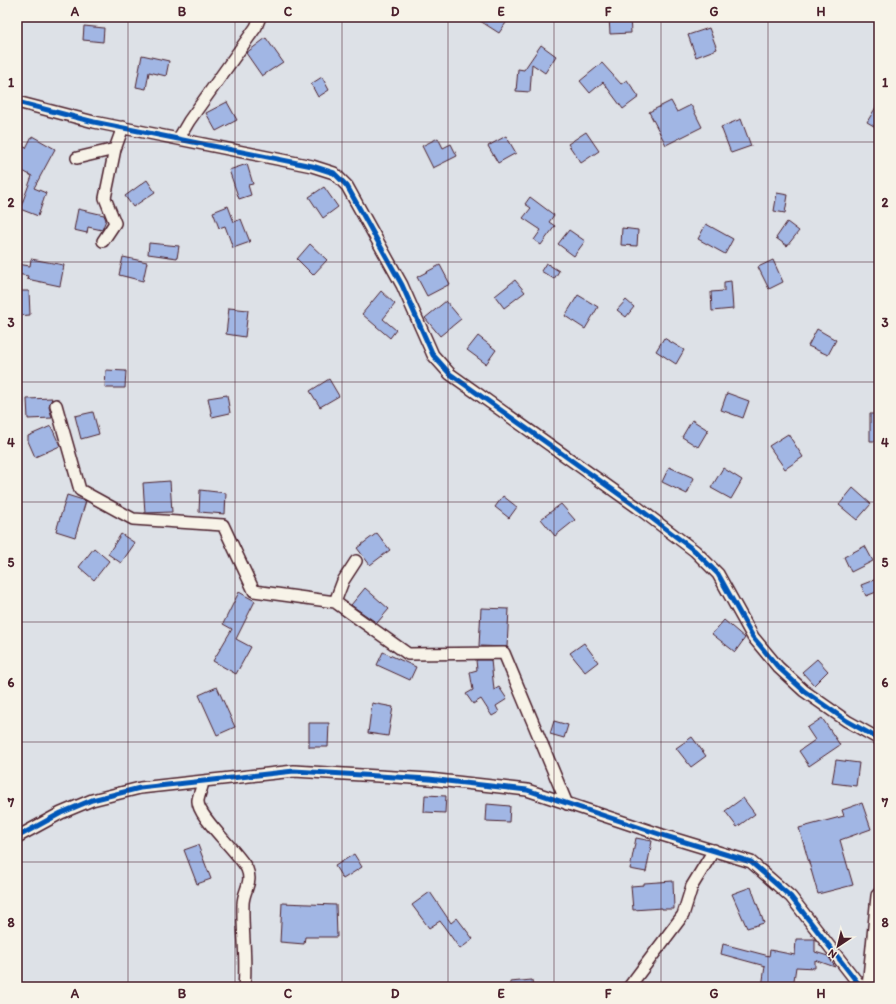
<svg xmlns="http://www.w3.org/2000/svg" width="896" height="1004" viewBox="0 0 896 1004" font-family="Itim,sans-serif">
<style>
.building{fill:#a1b6e4;stroke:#4a1f2b}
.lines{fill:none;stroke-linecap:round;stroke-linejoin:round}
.minor-casing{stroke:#4a1f2b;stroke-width:14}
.major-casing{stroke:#4a1f2b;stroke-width:18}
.minor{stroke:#f7f3e8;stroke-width:11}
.major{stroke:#f7f3e8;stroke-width:15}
.cycleway-casing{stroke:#f7f3e8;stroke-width:8}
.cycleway{stroke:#0057b8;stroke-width:5}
.grid{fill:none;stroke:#4a1f2b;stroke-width:1;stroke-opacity:0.55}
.neatline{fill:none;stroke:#4a1f2b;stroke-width:1.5}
.grid-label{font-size:13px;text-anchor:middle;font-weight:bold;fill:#4a1f2b}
</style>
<rect width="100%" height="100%" fill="#dde1e7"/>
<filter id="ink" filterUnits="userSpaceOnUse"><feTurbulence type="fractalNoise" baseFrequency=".025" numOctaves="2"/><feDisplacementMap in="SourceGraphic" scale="8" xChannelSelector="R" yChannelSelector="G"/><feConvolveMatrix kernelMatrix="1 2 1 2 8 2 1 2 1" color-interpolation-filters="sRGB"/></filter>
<g filter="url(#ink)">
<path class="building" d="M474,17H510L499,33Z
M609,17H630L631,33L610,34Z
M84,26L104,28L103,42L83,40Z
M709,28L717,49L696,57L688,35Z
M266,38L283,62L262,76L246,53Z
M541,45L556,56L545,73L532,64L530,92L516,91L518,69L524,70Z
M142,55L169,61L166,76L149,72L146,89L136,87Z
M602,63L621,84L627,80L639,97L623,109L603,82L590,93L580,81Z
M322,77L329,90L318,97L311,84Z
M671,101L677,112L691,105L702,127L666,145L649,112Z
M227,102L237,120L216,131L206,113Z
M879,102V129L867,122Z
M741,119L751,146L731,153L721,127Z
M586,132L599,151L581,163L568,144Z
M32,136L55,149L34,188L46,193L38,216L20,209L32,176L17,168V149L20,145L26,148Z
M506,136L516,153L498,163L488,146Z
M438,138L443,148L451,144L457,156L433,168L422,146Z
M247,164L253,184L248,185L251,195L239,199L229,170Z
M147,180L155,192L133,207L125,196Z
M324,187L338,207L323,218L309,197Z
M777,193L788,195L785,213L774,211Z
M530,197L554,215L549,222L555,226L541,245L534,240L541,230L523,218L531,208L525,204Z
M228,206L234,222L241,219L250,242L233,248L225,226L219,228L213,212Z
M78,209L104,215L106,220L102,230L88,227L87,233L74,230Z
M787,222L799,231L787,246L776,238Z
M706,224L733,239L725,254L698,239Z
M622,228L638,230L637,246L621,245Z
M569,230L585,241L574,256L558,244Z
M149,243L179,246L177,258L148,254Z
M310,244L327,260L313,275L297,259Z
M123,257L147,262L143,281L119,275Z
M31,259L64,265L60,286L27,279L28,276L17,274V264L30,266Z
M773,260L783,282L769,289L758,267Z
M546,263L559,271L554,279L541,271Z
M440,265L450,284L427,296L417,277Z
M515,280L525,292L504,308L495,296Z
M731,281L733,309L712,311L711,292L724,291V282Z
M17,291H29L30,315L17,316Z
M381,291L395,304L383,319L396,330L390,338L362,314Z
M578,295L598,307L585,329L565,316Z
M626,300L634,307L626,317L617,310Z
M446,301L461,319L440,336L425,318Z
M229,308L248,310L245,337L226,334Z
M817,329L836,340L828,355L808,346Z
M478,336L496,350L486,364L467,350Z
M664,338L684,350L676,364L656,351Z
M106,370L126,371L125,388H105Z
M329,379L339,396L320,407L310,391Z
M727,393L749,401L743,418L721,410Z
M227,395L230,413L212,417L208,398Z
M52,398L49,407L52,418L28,419L27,399Z
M93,412L99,434L81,439L75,416Z
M870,414H879V441H870Z
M692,420L708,430L698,447L682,437Z
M51,426L60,446L35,457L28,441V436Z
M788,434L803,457L785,469L769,446Z
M669,467L694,478L687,494L662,482Z
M723,468L742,480L731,499L711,488Z
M170,481L172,512L145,513L143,483Z
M853,488L871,504L857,520L839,505Z
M200,490L226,493L225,514L199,512Z
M67,495L86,501L75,537L56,531Z
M503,496L517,507L509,518L495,507Z
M561,504L575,520L555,536L541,519Z
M377,533L390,550L370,565L357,548Z
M121,534L135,543L121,563L108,554Z
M865,546L873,561L851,572L844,557Z
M94,548L109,561L94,580L79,567Z
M879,578V591L866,596L861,585Z
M365,588L389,609L377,623L351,605Z
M239,592L255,601L236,639L251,647L236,674L213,661L232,629L223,624Z
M481,608L509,609L507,647L479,646Z
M724,620L745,638L735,652L712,634Z
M584,643L598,662L585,672L570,653Z
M383,652L416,667L410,680L377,665Z
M817,659L828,671L814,685L802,672Z
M476,660H491L494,690L499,687L507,699L496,706L499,712L492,716L481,699L473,704L466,694L473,690L470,672L477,670Z
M217,687L235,727L217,735L199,695Z
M372,703L393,707L388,736L368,733Z
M822,718L840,745L809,766L799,751L815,740L807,728Z
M554,721L568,725L564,738L550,734Z
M309,723H329L328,747H309Z
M692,737L706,756L691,767L676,748Z
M836,760L859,763L856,786L832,783Z
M425,795L446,796L445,813L424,812Z
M743,798L755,814L737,827L725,811Z
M862,803L871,829L840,840L853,885L818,894L799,828L844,816L842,810Z
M487,804L510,806L509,822L486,821Z
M636,838L652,841L646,872L630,869Z
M198,845L211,879L197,884L184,850Z
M354,854L362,867L343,879L335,866Z
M673,881L674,909H662V908L633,910L631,886L644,885V883Z
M751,887L764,923L747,928L732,894Z
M430,892L451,923L457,918L473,939L460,949L440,921L429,928L412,905Z
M282,903L336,905L337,937H305L304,944L280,942Z
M796,939H815V952L828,956L835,967L815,960V968L796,967L793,987H762L765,966L721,954L723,944L769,956L770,950L795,955Z
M532,980L533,987H510V982Z"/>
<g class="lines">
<g class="minor-casing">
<path id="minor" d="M17,102L94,122L312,166L334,173L347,186L402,285L433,355L450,374L637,507L695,551L718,574L753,637L778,667L804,691L847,721L879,739
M179,138L189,121L256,27L260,17
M77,158L115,149L123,127
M103,241L115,223L105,198L115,149
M56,405L80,490L133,519L223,525L254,591L335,602L408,654L504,653L567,804
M335,602L343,581L356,561
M203,782C202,788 199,794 198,800C196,816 239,852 247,869C253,883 243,891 243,904C242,932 247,959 244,987
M17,837L61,813L92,800L140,788L294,771L429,779L527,790L662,835L751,862L791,897L861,987
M629,987L683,915L692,886L714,850"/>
</g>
<g class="major-casing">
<path id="major" d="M870,987L879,896"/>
</g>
<use href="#minor" class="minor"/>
<use href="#major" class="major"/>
<g class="cycleway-casing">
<path id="cycleway" d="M17,102L94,122L312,166L334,173L347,186L402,285L433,355L450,374L637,507L695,551L718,574L753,637L778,667L804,691L847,721L879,739
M17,837L61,813L92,800L140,788L294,771L429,779L527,790L662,835L751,862L791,897L861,987"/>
</g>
<use href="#cycleway" class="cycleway"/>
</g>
</g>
<path class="grid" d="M128,17V987M235,17V987M342,17V987M448,17V987M554,17V987M661,17V987M768,17V987M17,142H879M17,262H879M17,382H879M17,502H879M17,622H879M17,742H879M17,862H879"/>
<rect width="896" height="1004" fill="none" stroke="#f7f3e8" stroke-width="44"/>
<g transform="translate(838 946) rotate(215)" stroke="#f7f3e8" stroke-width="3" paint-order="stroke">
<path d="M0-3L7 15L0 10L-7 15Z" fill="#4a1f2b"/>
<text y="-6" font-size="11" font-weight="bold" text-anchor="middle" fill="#4a1f2b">N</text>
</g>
<rect x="22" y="22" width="852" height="960" class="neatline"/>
<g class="grid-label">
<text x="75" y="16">A</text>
<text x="182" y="16">B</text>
<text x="288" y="16">C</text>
<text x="395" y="16">D</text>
<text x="501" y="16">E</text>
<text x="608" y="16">F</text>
<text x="714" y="16">G</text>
<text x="821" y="16">H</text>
<text x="11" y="87">1</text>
<text x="885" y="87">1</text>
<text x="11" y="207">2</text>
<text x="885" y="207">2</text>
<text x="11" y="327">3</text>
<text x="885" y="327">3</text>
<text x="11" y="447">4</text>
<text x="885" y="447">4</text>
<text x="11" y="567">5</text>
<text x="885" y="567">5</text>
<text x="11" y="687">6</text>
<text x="885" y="687">6</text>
<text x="11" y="807">7</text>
<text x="885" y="807">7</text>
<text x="11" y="927">8</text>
<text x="885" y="927">8</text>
<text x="75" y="998">A</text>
<text x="182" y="998">B</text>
<text x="288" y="998">C</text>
<text x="395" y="998">D</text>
<text x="501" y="998">E</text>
<text x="608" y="998">F</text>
<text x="714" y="998">G</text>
<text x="821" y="998">H</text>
</g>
</svg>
